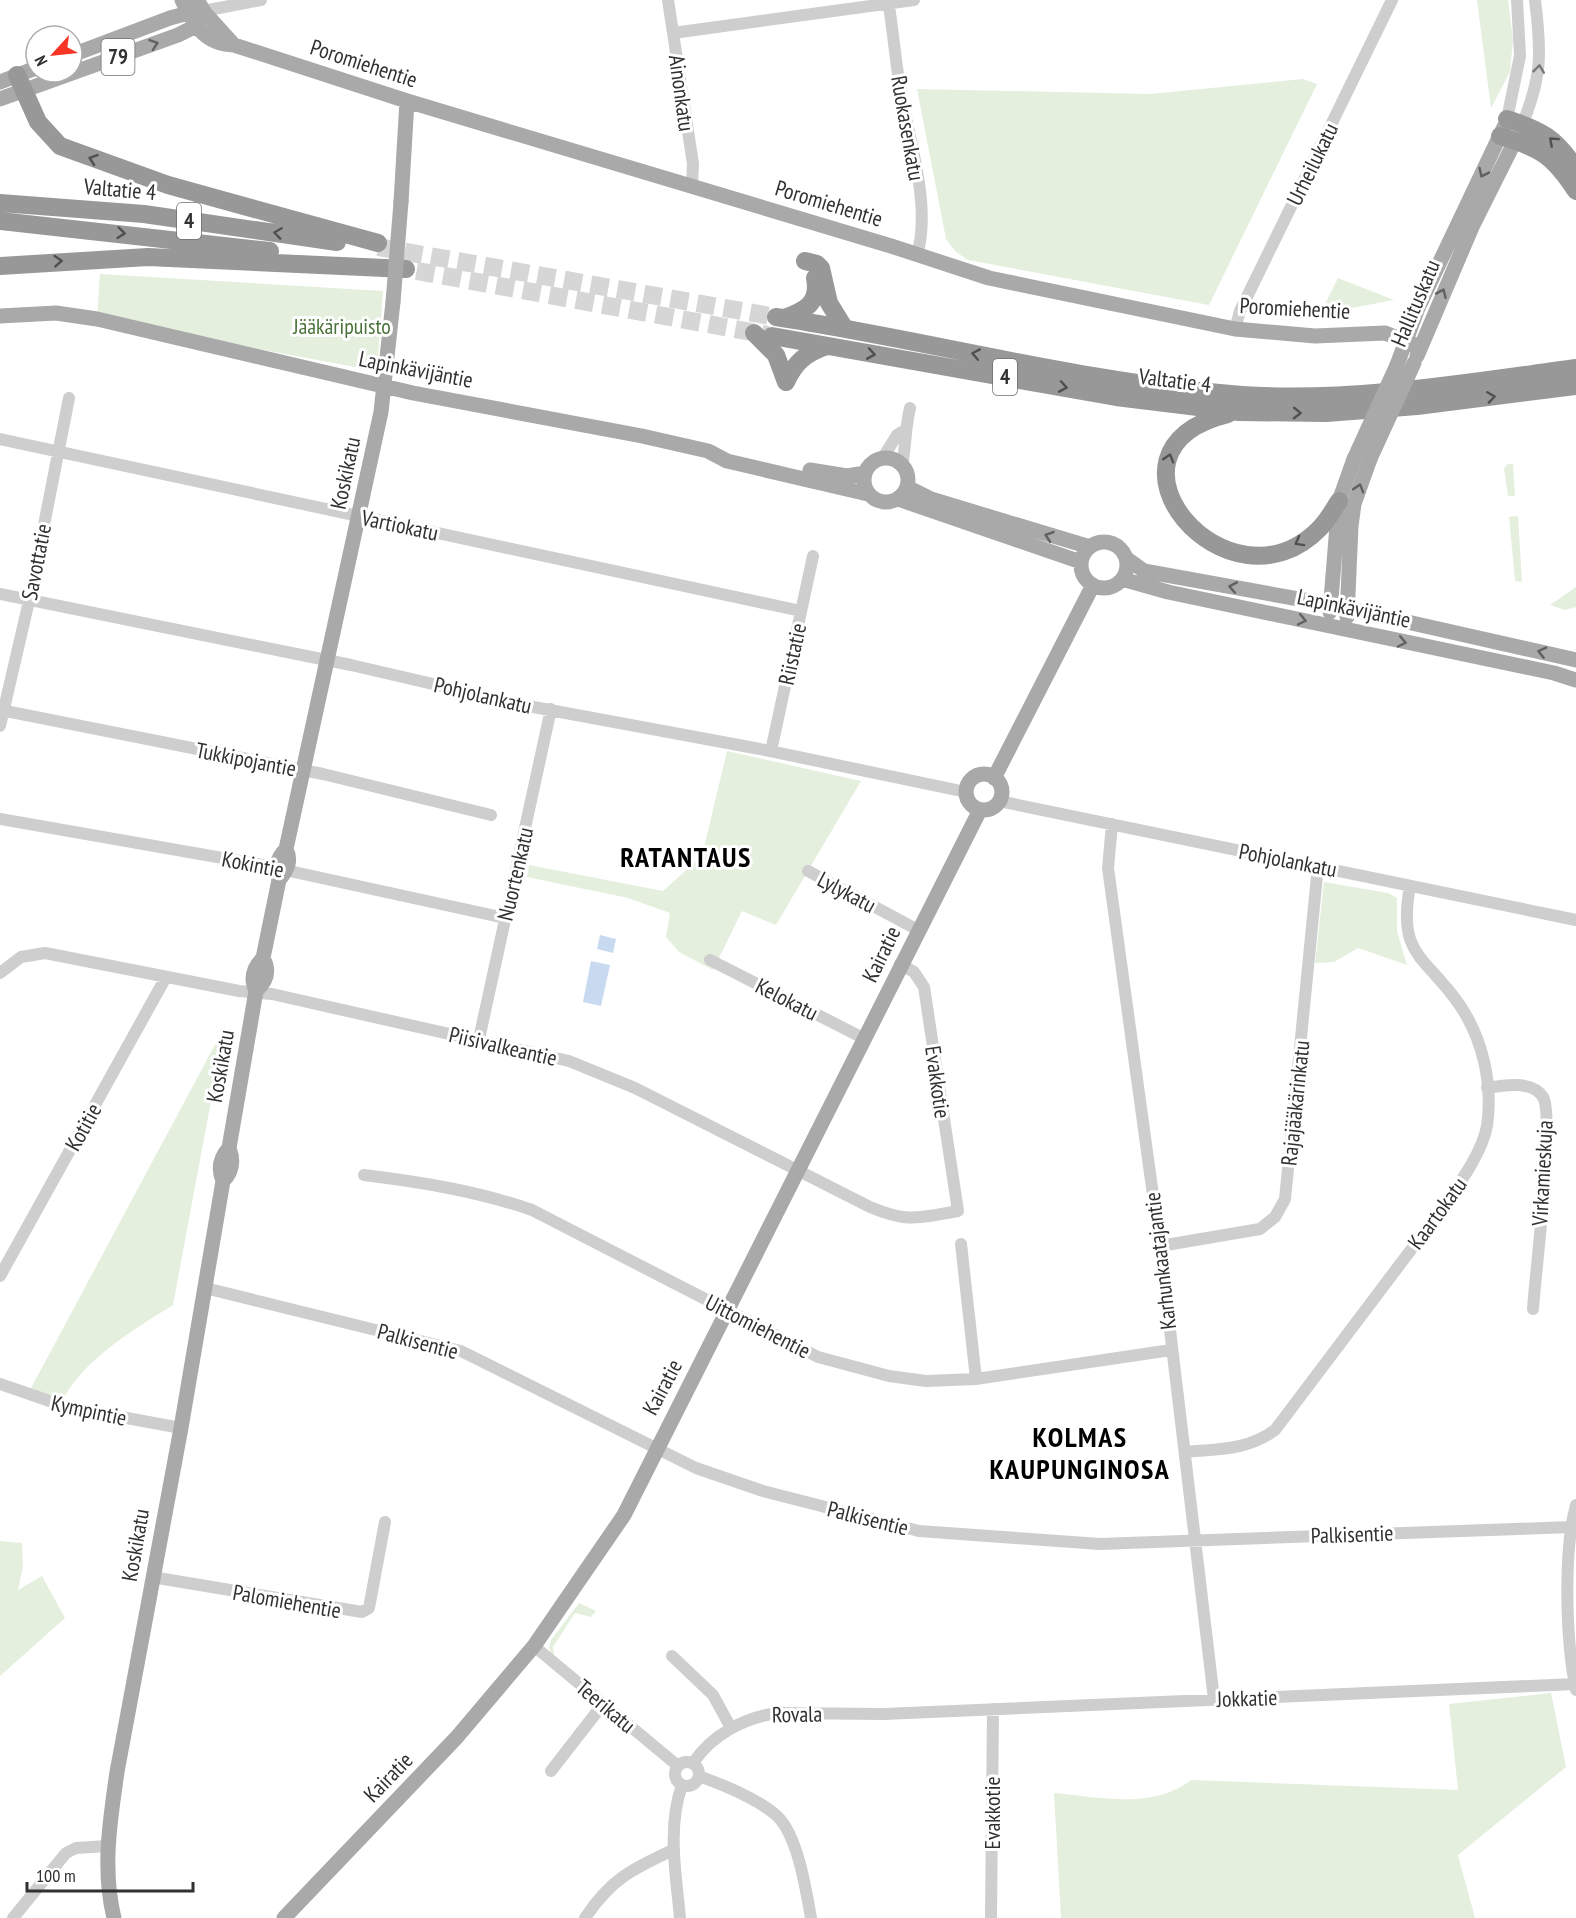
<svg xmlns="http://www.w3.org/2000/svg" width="1576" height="1918" viewBox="0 0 1576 1918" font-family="'PT Sans Narrow',sans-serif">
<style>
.green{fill:#e4efde}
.water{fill:#c8daf0}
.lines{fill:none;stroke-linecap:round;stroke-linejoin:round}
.highway-tunnel{stroke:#d6d6d6;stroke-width:18;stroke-dasharray:18 9;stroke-linecap:butt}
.minor{stroke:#cecece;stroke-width:12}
.major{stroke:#a9a9a9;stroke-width:15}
.highway{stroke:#989898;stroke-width:18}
.major-bridge{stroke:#a9a9a9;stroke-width:15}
.oneway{stroke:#616161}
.oneway2{stroke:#787878}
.oneway3{stroke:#505050}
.labels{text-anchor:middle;stroke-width:6;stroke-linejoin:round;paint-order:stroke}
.shield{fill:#fff;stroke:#6f6f6f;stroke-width:1.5}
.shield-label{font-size:21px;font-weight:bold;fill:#313131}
.street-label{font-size:22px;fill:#313131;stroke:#fff}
.park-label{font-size:22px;fill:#4a7239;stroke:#fff}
.district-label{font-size:28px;font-weight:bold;letter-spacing:1.5px;fill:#000;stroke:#fff}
</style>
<rect width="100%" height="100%" fill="#fff"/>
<path class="green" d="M1477,0H1508L1513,40L1510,72L1491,108Z
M1303,79L1317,84L1209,305L968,260L956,252L946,239L917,89L1150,94Z
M100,274L383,291L377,371L97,319Z
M1338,278L1394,300L1320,314Z
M1508,464H1513L1515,496H1508L1504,468Z
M1517,516L1518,517L1522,582L1515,581L1509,517Z
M1576,587V607L1565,610L1550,605Z
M727,751L861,781L776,925L742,911L713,970L679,952L666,937L670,913L628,898L527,877L529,865L663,891L702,856Z
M1324,882L1388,893L1397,898V931L1407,965L1358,948L1334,962L1315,963Z
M225,1026L173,1305C136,1328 84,1359 64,1398L30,1390Z
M0,1541L22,1543L23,1566L18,1590L42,1576L65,1618L0,1676Z
M579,1603L596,1611L591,1617L575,1613L553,1647L554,1653L552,1655L549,1648L551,1640Z
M1551,1693L1566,1767L1458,1855L1475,1918H1061L1054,1793C1099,1797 1153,1810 1191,1780L1458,1790L1449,1704Z"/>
<path class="water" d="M600,935L616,939L613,953L597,949Z
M591,961L610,965L601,1006L583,1002Z"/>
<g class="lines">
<path class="highway-tunnel" d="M378,247L776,317
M390,266L768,335"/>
<path class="minor" d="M668,0L693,164L692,185
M888,0C893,29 895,58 900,87C908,139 932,204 917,255
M203,11L261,0
M673,33L914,0
M1507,119L1520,56L1517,0
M1520,130C1542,78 1542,55 1535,0
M1235,329L1240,311L1392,0
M0,439L801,611
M882,459L897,435L905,430
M902,466C906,446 905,428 910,408
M0,594L351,665L528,706L760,749L966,792
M0,710L323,774L491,815
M0,726L29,601L69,398
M771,751L813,556
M999,801L1576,920
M0,819L262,865L505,918
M1112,824L1108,868L1160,1246L1214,1699
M808,871L918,930
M710,960L865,1039
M0,973L21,957L45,953L239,991L272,994L569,1061L635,1088L870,1207C908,1223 918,1218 958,1211L924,987L914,972L900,964
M479,1039L551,709
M1487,1088C1504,1085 1532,1080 1543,1097C1555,1118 1535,1276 1533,1309
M364,1175C421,1182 477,1191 532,1210L818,1357L889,1376L926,1381L976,1379L1171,1350
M961,1244L976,1379
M1160,1246L1260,1229L1275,1217L1285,1199L1318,866
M0,1276L166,977
M205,1288L461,1351L696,1468L763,1491L919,1531L1100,1544L1571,1527
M0,1384L67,1407L181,1428
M1185,1452C1218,1449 1248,1450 1275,1430L1444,1206C1459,1184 1482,1153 1487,1126C1493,1084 1483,1039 1459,1004C1425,955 1397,956 1410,886
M1576,1505C1563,1552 1566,1642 1576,1690
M152,1577L362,1612L369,1608L385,1522
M534,1646L678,1766
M672,1656L713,1695L731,1728
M675 1774a12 12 0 1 1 24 0a12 12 0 1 1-24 0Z
M693,1763C712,1735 743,1718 777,1713L884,1714L1575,1684
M551,1771L603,1704
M699,1776C723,1785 759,1799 778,1817C798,1837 806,1890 811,1918
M13,1918L66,1853L76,1848L107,1846
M585,1918C611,1879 632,1869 673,1850
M680,1918C676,1874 667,1828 682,1785
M991,1918L993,1709"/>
<path class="major" d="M182,0C194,25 204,44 234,45L407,101L891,246L989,278L1235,329L1315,336L1385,333L1420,347
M197,0L205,13L234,45
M72,55L170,18L196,11
M0,82L36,68
M0,99L178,35L196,26L203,11
M401,202L407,101
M0,316L56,313L97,319L413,393L642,436L708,451L727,461L868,494
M1417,356L1472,227L1515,141
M1397,365L1418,308L1504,127
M864 480a22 22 0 1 1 44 0a22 22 0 1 1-44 0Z
M810,470L847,476L865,473
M907,487L931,499L1090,547
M898,499L1081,562
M1081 565a23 23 0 1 1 46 0a23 23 0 1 1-46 0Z
M1126,558L1144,571L1332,605L1576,660
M1122,579L1168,592L1554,673L1576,680
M1330,612L1339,501L1354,459
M1347,617L1351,526L1354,504L1370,459
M966 792a18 18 0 1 1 36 0a18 18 0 1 1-36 0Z
M994,778L1093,585
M279,880C276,867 276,859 286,849L381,412L393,302
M256,991C267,981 270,971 263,958
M223,1181C233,1171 234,1161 229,1148L256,991C250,978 253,968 263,958L279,880C287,870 292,861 286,849
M114,1918C102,1869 110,1821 117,1772L181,1428L223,1181C218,1169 220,1158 229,1148
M284,1918L457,1737L534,1646L624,1515L980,810"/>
<path class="highway" d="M17,75L38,122L60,146L168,185L378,243
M1507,119C1541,130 1556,138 1576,169
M1500,136C1540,148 1553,155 1576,191
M0,203L144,214L337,242
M0,221L270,251
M805,261L817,264L821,268L829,303L845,329
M0,266L148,257L406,269
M776,317C932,341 1084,383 1242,395C1354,402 1465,383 1576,368
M784,318C805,311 820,303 815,278
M754,333L776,355L786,382
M772,336L1116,397L1239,412L1326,413L1417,406L1576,386
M786,382C795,362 806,353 827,346
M1228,414C1081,450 1229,622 1320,528C1328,520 1333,510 1339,501"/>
<path class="major-bridge" d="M393,302L401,202
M1354,459L1397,365
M1370,459L1414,363"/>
</g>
<defs><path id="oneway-chevron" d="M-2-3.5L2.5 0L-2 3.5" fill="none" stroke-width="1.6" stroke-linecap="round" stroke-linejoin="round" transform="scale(1.5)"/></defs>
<g class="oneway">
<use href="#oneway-chevron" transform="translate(154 44) rotate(-19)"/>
<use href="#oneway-chevron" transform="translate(1483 173) rotate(116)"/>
<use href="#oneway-chevron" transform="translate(1442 293) rotate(-66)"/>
<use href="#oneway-chevron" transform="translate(1359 488) rotate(-73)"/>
<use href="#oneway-chevron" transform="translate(1049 536) rotate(-161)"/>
<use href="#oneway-chevron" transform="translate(1233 587) rotate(-170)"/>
<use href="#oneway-chevron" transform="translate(1302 620) rotate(12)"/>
<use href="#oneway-chevron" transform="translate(1402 642) rotate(12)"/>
<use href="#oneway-chevron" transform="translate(1542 652) rotate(-167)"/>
</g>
<use class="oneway2" href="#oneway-chevron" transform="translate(1539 69) rotate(-83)"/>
<g class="oneway3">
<use href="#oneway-chevron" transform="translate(1553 141) rotate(-138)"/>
<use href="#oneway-chevron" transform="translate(93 159) rotate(-161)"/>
<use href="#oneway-chevron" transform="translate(121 233) rotate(6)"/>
<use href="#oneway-chevron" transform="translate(278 233) rotate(-172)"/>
<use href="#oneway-chevron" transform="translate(58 261) rotate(-4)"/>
<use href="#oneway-chevron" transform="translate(871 354) rotate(10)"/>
<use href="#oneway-chevron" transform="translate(976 354) rotate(-169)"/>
<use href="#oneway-chevron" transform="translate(1063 387) rotate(10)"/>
<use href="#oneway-chevron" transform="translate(1491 397) rotate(-8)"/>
<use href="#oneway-chevron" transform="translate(1297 413) rotate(1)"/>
<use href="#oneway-chevron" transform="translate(1169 458) rotate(-73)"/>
<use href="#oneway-chevron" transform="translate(1299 542) rotate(151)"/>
</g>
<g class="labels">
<g class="shield">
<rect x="101.5" y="39" width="33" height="36" rx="4.5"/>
<rect x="177" y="203" width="24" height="36" rx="4.5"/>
<rect x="993" y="359" width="24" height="36" rx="4.5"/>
</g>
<g class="shield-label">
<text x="118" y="64">79</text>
<text x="189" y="228">4</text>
<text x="1005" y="384">4</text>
</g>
<g class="street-label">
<text transform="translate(364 63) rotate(18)" y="8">Poromiehentie</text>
<text transform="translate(682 93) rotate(82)" y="8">Ainonkatu</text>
<text transform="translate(908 128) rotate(80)" y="8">Ruokasenkatu</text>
<text transform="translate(1312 164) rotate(-64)" y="8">Urheilukatu</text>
<text transform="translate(120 189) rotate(5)" y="8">Valtatie 4</text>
<text transform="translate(829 203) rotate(17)" y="8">Poromiehentie</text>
<text transform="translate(1415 303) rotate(-67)" y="8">Hallituskatu</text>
<text transform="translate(1295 308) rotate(3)" y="8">Poromiehentie</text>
<text transform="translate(416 369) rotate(11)" y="8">Lapinkävijäntie</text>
<text transform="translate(1175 380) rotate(7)" y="8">Valtatie 4</text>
<text transform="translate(345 473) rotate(-78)" y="8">Koskikatu</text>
<text transform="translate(400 525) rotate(12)" y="8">Vartiokatu</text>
<text transform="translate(36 562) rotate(-79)" y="8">Savottatie</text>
<text transform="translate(1354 608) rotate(12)" y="8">Lapinkävijäntie</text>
<text transform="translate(792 654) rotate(-78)" y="8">Riistatie</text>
<text transform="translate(483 695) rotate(13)" y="8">Pohjolankatu</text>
<text transform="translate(246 759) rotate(11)" y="8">Tukkipojantie</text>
<text transform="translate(1288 860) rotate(11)" y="8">Pohjolankatu</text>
<text transform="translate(253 864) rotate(11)" y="8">Kokintie</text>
<text transform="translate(515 874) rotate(-77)" y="8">Nuortenkatu</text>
<text transform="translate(847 892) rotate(28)" y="8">Lylykatu</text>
<text transform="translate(881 954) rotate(-64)" y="8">Kairatie</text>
<text transform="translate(787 999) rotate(27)" y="8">Kelokatu</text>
<text transform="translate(503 1046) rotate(13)" y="8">Piisivalkeantie</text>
<text transform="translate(220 1066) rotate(-80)" y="8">Koskikatu</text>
<text transform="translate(938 1082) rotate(82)" y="8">Evakkotie</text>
<text transform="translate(1295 1103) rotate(-84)" y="8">Rajajääkärinkatu</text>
<text transform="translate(83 1127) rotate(-61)" y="8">Kotitie</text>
<text transform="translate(1542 1173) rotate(-87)" y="8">Virkamieskuja</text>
<text transform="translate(1437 1213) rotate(-54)" y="8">Kaartokatu</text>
<text transform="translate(1160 1261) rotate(-97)" y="8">Karhunkaatajantie</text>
<text transform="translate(758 1326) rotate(27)" y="8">Uittomiehentie</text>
<text transform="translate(418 1341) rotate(15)" y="8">Palkisentie</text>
<text transform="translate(662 1387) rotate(-62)" y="8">Kairatie</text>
<text transform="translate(89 1410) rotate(12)" y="8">Kympintie</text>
<text transform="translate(868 1518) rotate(14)" y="8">Palkisentie</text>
<text transform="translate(1352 1534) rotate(-2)" y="8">Palkisentie</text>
<text transform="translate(135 1545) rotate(-80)" y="8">Koskikatu</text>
<text transform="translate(287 1601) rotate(10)" y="8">Palomiehentie</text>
<text transform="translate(1247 1698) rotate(-2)" y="8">Jokkatie</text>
<text transform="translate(606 1706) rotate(40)" y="8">Teerikatu</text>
<text transform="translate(797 1714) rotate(-1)" y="8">Rovala</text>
<text transform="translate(388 1777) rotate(-46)" y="8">Kairatie</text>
<text transform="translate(992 1813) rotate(-90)" y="8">Evakkotie</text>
</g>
<g class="park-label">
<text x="342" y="334">Jääkäripuisto</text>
</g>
<g class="district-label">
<text x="686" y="867">RATANTAUS</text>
<text x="1080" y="1447">KOLMAS<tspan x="1080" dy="32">KAUPUNGINOSA</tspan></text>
</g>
</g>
<g transform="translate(54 54) rotate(243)"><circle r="28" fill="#ffffff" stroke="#adadad" stroke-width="1.5"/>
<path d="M0-4.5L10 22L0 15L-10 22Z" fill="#f73524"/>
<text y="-9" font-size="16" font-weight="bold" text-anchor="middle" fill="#313131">N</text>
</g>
<path d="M27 1882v9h166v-9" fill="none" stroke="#313131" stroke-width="3"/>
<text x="36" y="1882" font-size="18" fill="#313131" stroke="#ffffff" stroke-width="4.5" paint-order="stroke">100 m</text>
</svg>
